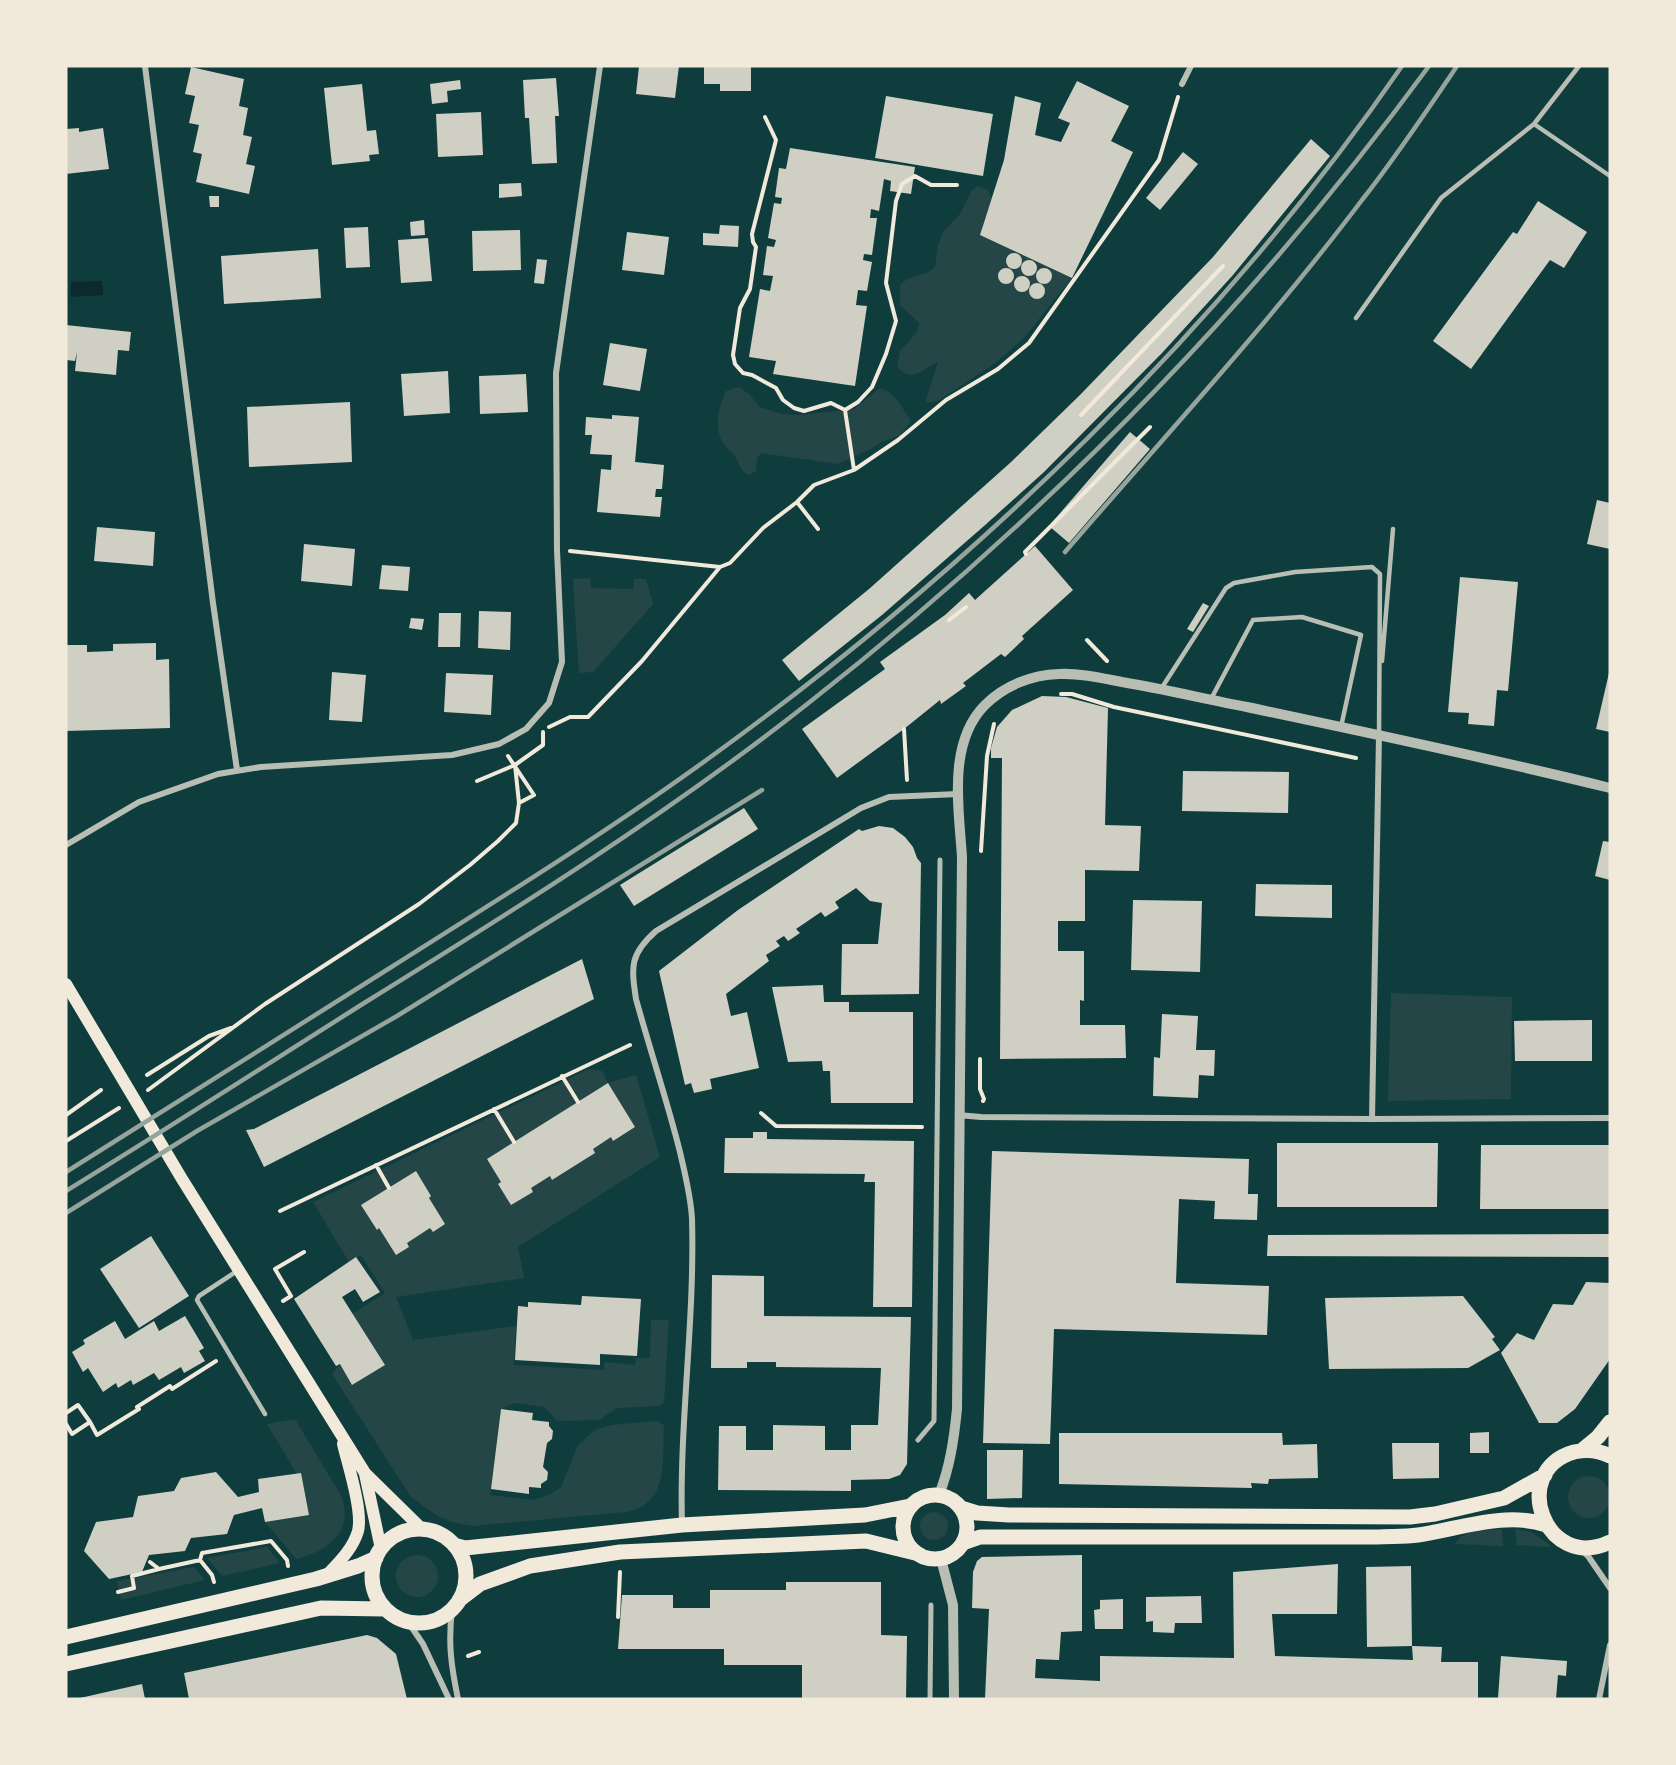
<svg xmlns="http://www.w3.org/2000/svg" width="1676" height="1765" viewBox="0 0 1676 1765" font-family="'Space Grotesk',sans-serif">
<style>
.green{fill:#244646}
.water{fill:#0a2a2b}
.building{fill:#cfcfc3}
.lines{fill:none;stroke-linecap:round;stroke-linejoin:round}
.path{stroke:#f1e9da;stroke-width:4}
.service{stroke:#b8beb3;stroke-width:4.5}
.pedestrian{stroke:#b8beb3;stroke-width:5}
.minor{stroke:#b8beb3;stroke-width:6}
.tertiary{stroke:#b8beb3;stroke-width:10}
.secondary{stroke:#f1e9da;stroke-width:12}
.primary{stroke:#f1e9da;stroke-width:15}
.rail{stroke:#97a49c;stroke-width:4.5}
</style>
<rect width="100%" height="100%" fill="#0f3d3e"/>
<path class="green" d="M978,186L988,190L992,199L982,226V234L1072,278L1024,338L994,364L938,401L925,403L938,362C922,368 914,384 897,367L900,351L917,332L919,323L900,305V285C912,273 923,278 935,267L938,245L943,232L960,214L972,190Z
M739,387L749,394L760,407L781,414L797,415L854,409L880,388C895,392 901,407 910,419V423L899,436L881,442L871,449L838,464L761,453L757,458L756,471L748,475C740,469 740,465 735,456C733,452 728,450 725,446C713,430 718,407 726,391Z
M590,578L591,588L633,589L634,579H646L653,604L593,672L579,673L573,579Z
M1391,993L1512,997L1511,1099L1388,1101Z
M589,1069L602,1071L608,1083L636,1075L660,1157L518,1247L524,1278L396,1297L413,1340L516,1326L514,1365L604,1370L605,1362L635,1365L636,1358H650L651,1320H669L664,1402L659,1406L617,1408L599,1420L557,1421L544,1407L515,1403L501,1409L490,1495L533,1500L551,1494L561,1487L578,1445L595,1430L611,1425L657,1421L664,1425C662,1460 670,1504 626,1512L473,1526L452,1522L436,1515L411,1497L332,1374L340,1364L352,1314L385,1293L361,1255L349,1262L313,1202Z
M295,1419C306,1437 317,1456 328,1474C333,1482 339,1490 342,1498C354,1534 325,1552 296,1559L265,1522L309,1515L301,1474H297L267,1424Z
M1568 1497a21 21 0 1 1 42 0a21 21 0 1 1-42 0Z
M920 1526a14 14 0 1 1 28 0a14 14 0 1 1-28 0Z
M1502,1529L1503,1546L1455,1544C1464,1528 1486,1531 1502,1529Z
M1515,1529L1531,1532L1550,1545L1549,1547L1517,1545Z
M267,1547L280,1563L222,1576L207,1558Z
M396 1576a21 21 0 1 1 42 0a21 21 0 1 1-42 0Z
M194,1567L205,1580L121,1600L117,1581Z"/>
<path class="water" d="M102,281L103,295L71,297V282Z"/>
<path class="building" d="M639,66H679L675,98L636,94Z
M704,66H751V91H720V84H704Z
M191,67L244,79L239,106L248,108L243,135L252,137L246,164L255,166L249,194L196,182L202,154L193,152L199,125L189,123L195,96L185,94Z
M556,78L559,116H555L557,163L532,164L529,118H525L523,80Z
M460,80L461,89L447,91L448,102L432,104L430,84Z
M1077,81L1129,106L1111,141L1133,152L1072,278L980,235L1004,160L1015,96L1041,103L1035,135L1061,142L1070,123L1058,118Z
M362,84L367,131L376,130L379,154L369,155L370,161L332,165L324,88Z
M886,96L993,114L983,176L875,158Z
M481,112L483,155L438,157L436,114Z
M79,128V132L103,128L109,169L66,174V129Z
M1311,139L1330,156L1233,275L1162,353L1044,472L984,526L882,615L799,681L782,660L869,589L1010,463L1080,395L1213,257Z
M790,148L915,167L911,194L890,191L891,181L884,179L879,211L871,209L870,218H877L872,255L864,254L863,260L872,262L867,291L858,290L856,305L867,306L855,386L773,374L776,361L749,357L760,289L770,291L773,276L763,275L767,246L774,247L776,240L768,238L774,203L781,204L782,198L775,197L779,168L786,169Z
M1183,152L1198,164L1160,210L1146,198Z
M521,183L522,196L499,198V184Z
M209,196H219V207H210Z
M1538,201L1587,232L1564,268L1550,260L1471,369L1433,341L1513,232L1517,234Z
M424,220L425,235L411,236L410,222Z
M720,225L739,226L738,247L703,245V233L719,234Z
M368,227L370,267L346,268L344,228Z
M520,230L521,270L473,271L472,231Z
M627,232L669,237L664,275L622,270Z
M428,238L432,281L401,283L398,240Z
M318,249L321,298L224,304L221,256Z
M1006 261a8 8 0 1 1 16 0a8 8 0 1 1-16 0Z
M537,259L547,260L544,284L534,283Z
M1021 268a8 8 0 1 1 16 0a8 8 0 1 1-16 0Z
M998 276a8 8 0 1 1 16 0a8 8 0 1 1-16 0Z
M1036 276a8 8 0 1 1 16 0a8 8 0 1 1-16 0Z
M1014 284a8 8 0 1 1 16 0a8 8 0 1 1-16 0Z
M1029 291a8 8 0 1 1 16 0a8 8 0 1 1-16 0Z
M66,325L131,332L129,351L118,350L116,375L75,371L77,352L75,361L66,360Z
M610,343L647,349L640,391L603,385Z
M448,371L450,413L404,416L401,374Z
M526,374L528,412L480,414L479,376Z
M350,402L352,462L249,467L247,407Z
M612,415L639,417L635,462L664,465L662,489H656L655,497H662L660,517L597,512L601,469L611,470L612,455L590,454L592,435H585L586,417L612,419Z
M1130,432L1150,449L1069,543L1049,526Z
M1597,500L1610,503V549L1587,544Z
M97,527L155,532L153,566L94,561Z
M304,544L355,549L352,586L301,581Z
M1035,546L1073,590L1022,636L1024,639L1005,657L1001,654L963,683L966,686L941,704L940,700L904,729L837,778L802,729L885,669L880,662L945,615L969,593L975,600Z
M382,565L410,567L408,591L379,589Z
M1460,577L1518,582L1508,691L1497,690L1494,726L1468,724L1469,713L1448,712Z
M1203,603L1209,606L1193,632L1187,629Z
M479,611L511,612L510,650L478,648Z
M439,613H461L460,647H438Z
M411,618L424,619L422,630L409,628Z
M156,643V660L169,659L170,728L66,731V645H87V652L113,651V644Z
M332,672L366,675L362,722L329,720Z
M446,673L493,675L491,715L444,712Z
M1609,673H1610V732L1596,729Z
M1042,696L1066,697L1108,708L1105,825L1141,826L1139,871L1085,870V921H1058V951H1084V1001L1080,1000V1025H1125L1126,1058L1000,1059L1002,758H991V748L997,727L1012,710Z
M1183,771L1289,772L1288,813L1182,811Z
M744,808L758,829L634,906L620,885Z
M879,826L893,828L905,837L913,847L917,858L921,863L919,994L841,995L842,944H878L882,903L870,901L856,888L835,902L839,908L825,917L821,912L796,929L800,933L788,941L784,936L776,941L780,946L766,955L769,961L726,994L731,1016L747,1012L759,1068L710,1079L712,1089L694,1093L691,1083L685,1085L659,971L738,910L859,829L862,831Z
M1603,841L1610,842V880L1595,876Z
M1256,884L1332,885V918L1255,916Z
M1133,900L1202,901L1200,972L1131,970Z
M582,959L594,999L264,1167L246,1130L254,1129Z
M823,985L824,1002H849V1012H913V1103H831L830,1071H823L822,1061L788,1062L772,987Z
M1162,1014L1198,1016L1196,1050H1215L1214,1076L1199,1075L1198,1098L1153,1096L1154,1057L1160,1058Z
M1592,1020V1061H1515L1514,1021Z
M608,1083L635,1127L613,1141L611,1137L593,1149L595,1153L552,1180L550,1176L531,1188L533,1192L511,1205L498,1184L501,1182L487,1159Z
M753,1132H767V1139L914,1141L912,1307H873L875,1182H864L865,1174L724,1173L725,1138H753Z
M1277,1143H1438L1437,1207H1277Z
M1481,1145H1610V1209H1480Z
M992,1151L1249,1159L1248,1194H1258L1257,1220L1214,1219L1215,1201L1179,1199L1176,1283L1269,1286L1267,1335L1054,1329L1050,1444L983,1443Z
M416,1171L431,1196L429,1198L445,1224L433,1232L430,1228L407,1243L409,1247L396,1255L379,1228L377,1230L361,1205Z
M1610,1234V1257L1267,1256L1268,1235Z
M151,1236L189,1296L139,1328L100,1269Z
M356,1257L380,1292L363,1302L355,1289L342,1297L385,1365L352,1385L340,1364L336,1366L294,1299Z
M712,1275L764,1276V1316L911,1317L907,1464L900,1475L889,1479L851,1480V1491L718,1490L719,1426H746V1450H773V1425L825,1426V1450H851V1425H878L881,1368L776,1367V1362H747V1368H711Z
M1586,1282L1610,1283V1359L1575,1409L1557,1423H1539L1501,1353L1517,1333L1534,1340L1553,1304L1573,1305Z
M582,1296L641,1299L637,1356L600,1354V1365L515,1360L518,1306L528,1307V1302L581,1305Z
M1463,1296L1495,1337L1492,1339L1500,1350L1468,1368L1329,1369L1325,1298Z
M185,1316L204,1348L199,1351L205,1361L184,1373L181,1367L159,1380L154,1373L133,1385L131,1380L118,1388L116,1383L103,1392L88,1368L83,1372L72,1352L85,1344L83,1340L115,1321L125,1339L154,1321L159,1331Z
M501,1409L533,1413L532,1420L549,1422V1426L553,1431L552,1439L547,1443L543,1467L548,1472L547,1480L541,1484V1488L529,1487V1494L491,1489Z
M1489,1432V1453H1470V1433Z
M1059,1433H1282L1283,1445L1317,1444L1318,1478L1269,1479L1268,1484L1251,1483L1252,1488L1059,1484Z
M1392,1443H1439V1478L1393,1479Z
M987,1450H1023L1022,1498L987,1499Z
M216,1472L238,1497L259,1492L258,1479L301,1473L309,1515L265,1522L262,1508L234,1515L227,1534L191,1538L185,1551L149,1555L142,1572L109,1579L84,1551L96,1522L133,1517L138,1496L174,1491L181,1478Z
M1082,1555V1631L1061,1632L1059,1660L1036,1659L1035,1678L1100,1681V1656L1234,1658L1233,1572L1338,1564L1337,1614H1272L1275,1656L1413,1660L1412,1646L1367,1647L1366,1567L1411,1566L1412,1646L1442,1647L1441,1662H1478V1699H985L989,1609L972,1608L973,1572L977,1561L982,1557Z
M786,1582H881V1635L907,1636L906,1699H802V1665H724V1649H618L622,1595H673V1608H710V1590H786Z
M1201,1596L1202,1623H1175L1174,1633L1153,1632V1621L1146,1622V1597Z
M1123,1599V1629H1095L1094,1610L1100,1609V1600Z
M367,1635L377,1638L396,1654L407,1699H189L184,1673Z
M1501,1656L1567,1661L1566,1676L1558,1675L1556,1699L1498,1698Z
M142,1684L145,1699H80V1698Z"/>
<g class="lines">
<path class="path" d="M765,117L776,140L752,234L753,242L756,247L750,289L740,308L733,355L735,364L743,373L752,375L776,388L783,400L794,408L804,411L831,403L845,410
M845,410L858,402L872,387L886,354L896,321L886,283L896,201L902,184L915,176L931,185H957
M845,410L854,470
M1081,415L1223,266
M797,502L818,529
M570,551L720,567L730,563L763,528L797,502L814,485L854,470L898,440L946,400L998,369L1029,343L1159,160L1178,97
M1026,554L1025,552L1150,427
M949,620L966,607
M1087,640L1107,661
M1061,694H1072L1114,707L1356,758
M549,727L570,717H588L642,661L720,567
M904,729L907,780
M508,756L534,795L519,803
M477,781L515,765L543,745V732
M981,851L987,756L994,724
M980,1059V1089L984,1099L983,1101
M147,1075L209,1036L231,1028
M562,1076L578,1102
M148,1090L265,1004L419,904L470,865L498,841L516,823L519,803L515,765
M494,1109L514,1142
M761,1113L776,1126L922,1127
M66,1115L101,1090
M66,1141L119,1108
M376,1165L389,1188
M280,1211L630,1045
M283,1301L291,1296L275,1269L304,1252
M66,1413L78,1405L90,1422L72,1434L66,1424
M90,1422L97,1435L139,1409L137,1407L170,1386L172,1389L216,1361
M200,1560L202,1553L271,1541L287,1560L288,1566
M150,1562L159,1569L200,1560L212,1575L214,1582
M118,1592L134,1588L132,1576L159,1569
M618,1617L620,1572
M468,1656L479,1652"/>
<path class="service" d="M1534,124L1610,176
M1356,318L1441,198L1534,124L1579,66
M1372,567L1380,574L1379,735L1161,689L1226,588L1234,583L1295,572Z
M1382,661L1393,529
M1211,699L1253,620L1302,617L1361,635L1341,727
M237,1271L199,1296L197,1300L265,1414"/>
<path class="pedestrian" d="M918,1440L934,1421L940,860
M930,1699L931,1605"/>
<path class="minor" d="M145,66L213,603L237,770
M1182,84L1191,66
M66,845L139,802L218,774L261,767L452,755L499,744L526,729L549,703L562,662L557,550L556,373L600,66
M958,1115L981,1117L1372,1119L1610,1118
M1372,1119L1379,735
M682,1525C679,1423 695,1321 692,1219C691,1197 685,1174 680,1152C667,1100 650,1050 636,999C631,966 630,954 656,931L861,808L889,797L958,794
M1581,1550L1588,1556L1610,1588
M452,1609C448,1644 451,1665 458,1699
M408,1622L423,1644L449,1699
M1599,1699L1610,1645"/>
<path class="tertiary" d="M939,1495C950,1467 954,1439 957,1409L962,857C959,809 947,743 985,705C1005,685 1032,675 1059,674C1080,673 1101,678 1122,682C1164,689 1205,699 1247,707C1368,733 1490,758 1610,788
M941,1559L953,1605L954,1699"/>
<path class="secondary" d="M66,984L182,1179L365,1473L422,1529
M365,1474L381,1549
M326,1576C338,1563 353,1549 358,1531C363,1511 348,1465 343,1444"/>
<path class="primary" d="M1581,1451L1598,1437L1610,1422
M1610,1456C1598,1450 1587,1449 1574,1452C1508,1471 1545,1573 1610,1542
M903 1527a32 32 0 1 1 64 0a32 32 0 1 1-64 0Z
M961,1508L977,1513L1009,1515L1410,1517L1435,1514L1504,1498L1545,1475
M372 1576a47 47 0 1 1 94 0a47 47 0 1 1-94 0Z
M963,1543L980,1537H1376C1390,1536 1404,1537 1418,1535C1459,1529 1506,1511 1546,1525
M454,1545L465,1548L682,1525L865,1515L910,1506
M459,1600L480,1584L530,1566L620,1552L866,1541L915,1553
M66,1637L316,1579L358,1566L376,1558
M66,1664L321,1608L385,1609"/>
<path class="rail" d="M1065,552C1165,436 1270,322 1362,200C1396,157 1426,112 1457,66
M66,1172C175,1103 284,1034 393,966C502,897 612,829 716,753C974,566 1221,329 1402,66
M66,1191C165,1130 263,1067 361,1005C513,911 665,816 806,705C1042,520 1252,307 1429,66
M66,1213L197,1131L397,1016L762,790"/>
</g>
<rect width="1676" height="1765" fill="none" stroke="#f1e9da" stroke-width="135"/>
</svg>
